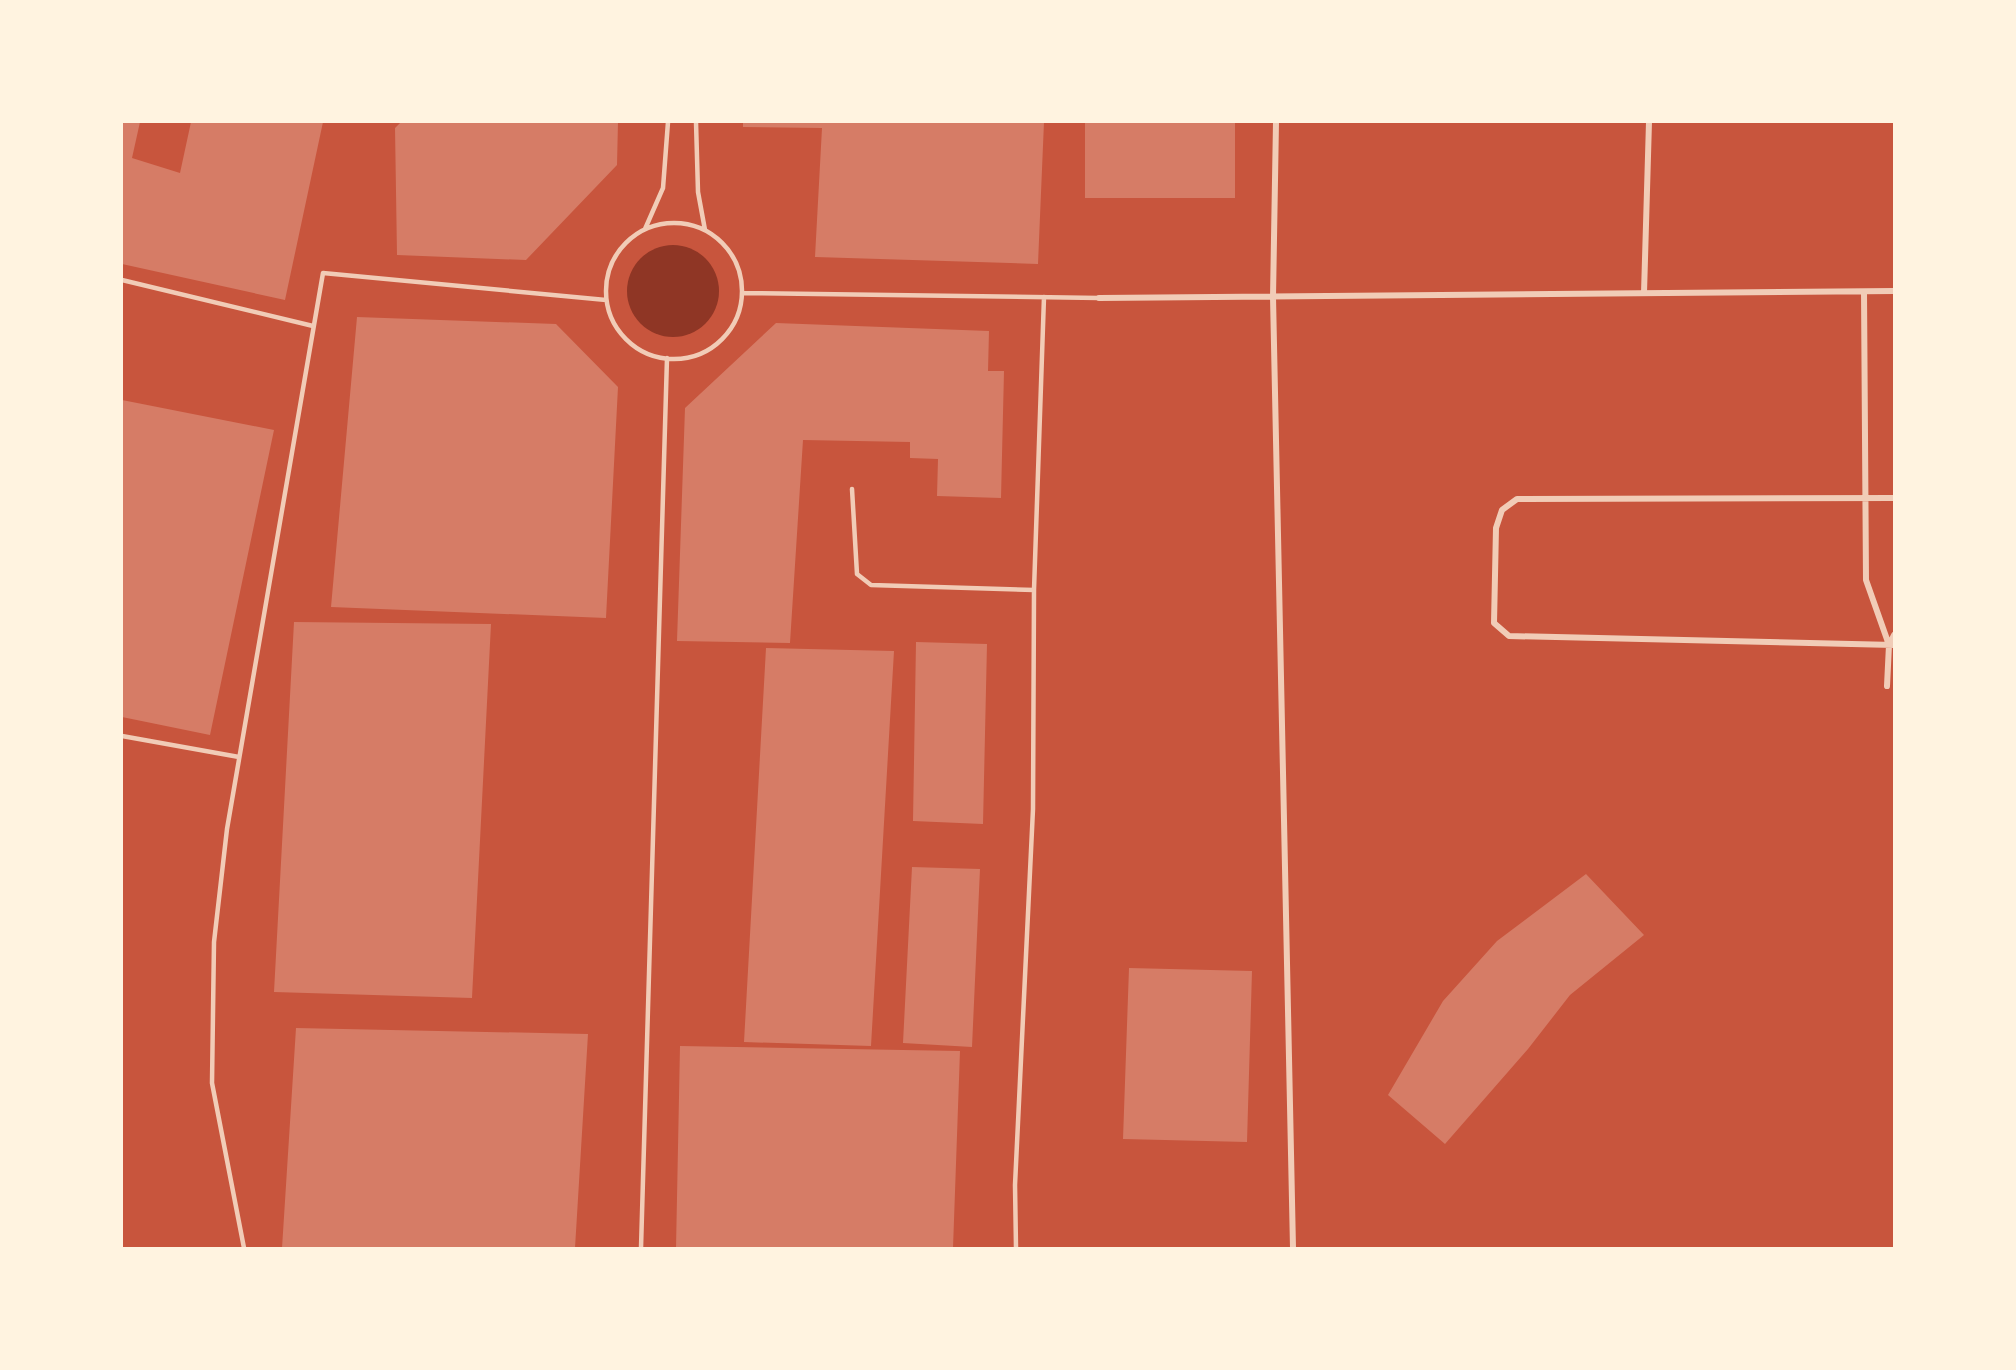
<svg xmlns="http://www.w3.org/2000/svg" width="2016" height="1370" viewBox="0 0 2016 1370" font-family="'Sofia Sans Condensed',sans-serif">
<style>
.water{fill:#8f3625}
.building{fill:#d67c66}
.lines{fill:none;stroke-linecap:round;stroke-linejoin:round}
.service{stroke:#f1ccb7;stroke-width:4.5}
.minor{stroke:#f1ccb7;stroke-width:6}
</style>
<rect width="100%" height="100%" fill="#c8553d"/>
<path class="water" d="M627 291a46 46 0 1 1 92 0a46 46 0 1 1-92 0Z"/>
<path class="building" d="M122,122H140L132,158L180,173L191,122H323L285,300L122,264Z
M401,122H618L617,165L526,260L397,255L395,128Z
M743,122H1044L1038,264L815,257L822,128L743,127Z
M1085,122H1235V198H1085Z
M357,317L556,324L618,387L606,618L331,607Z
M776,323L989,331L988,371H1004L1001,498L937,496L938,459L910,458V442L803,440L790,643L677,641L685,408Z
M122,400L274,430L210,735L122,717Z
M294,622L491,624L472,998L274,992Z
M916,642L987,644L983,824L913,821Z
M766,648L894,651L871,1046L744,1042Z
M912,867L980,869L972,1047L903,1043Z
M1586,874L1644,935L1570,995L1528,1049L1445,1144L1388,1095L1443,1001L1497,941Z
M1129,968L1252,971L1247,1142L1123,1139Z
M296,1028L588,1034L575,1248H282Z
M680,1046L960,1051L953,1248H676Z"/>
<g class="lines">
<path class="service" d="M696,122L698,192L705,230
M606 291a68 68 0 1 1 136 0a68 68 0 1 1-136 0Z
M645,229L663,188L668,122
M122,280L313,326
M742,293L1099,298
M852,489L857,574L871,585L1034,590
M122,736L239,757
M244,1248L212,1083L214,942L227,829L323,273L606,300
M641,1248L667,358
M1016,1248L1015,1185L1033,809L1034,590L1044,297"/>
<path class="minor" d="M1276,122L1273,297L1293,1248
M1864,292L1866,580L1889,645L1887,686
M1644,293L1649,122
M1099,298L1894,291
M1894,498L1517,499L1502,510L1496,528L1494,623L1509,636L1894,645
M1889,645L1894,635"/>
</g>
<rect width="2016" height="1370" fill="none" stroke="#fff3e0" stroke-width="246"/>
</svg>
